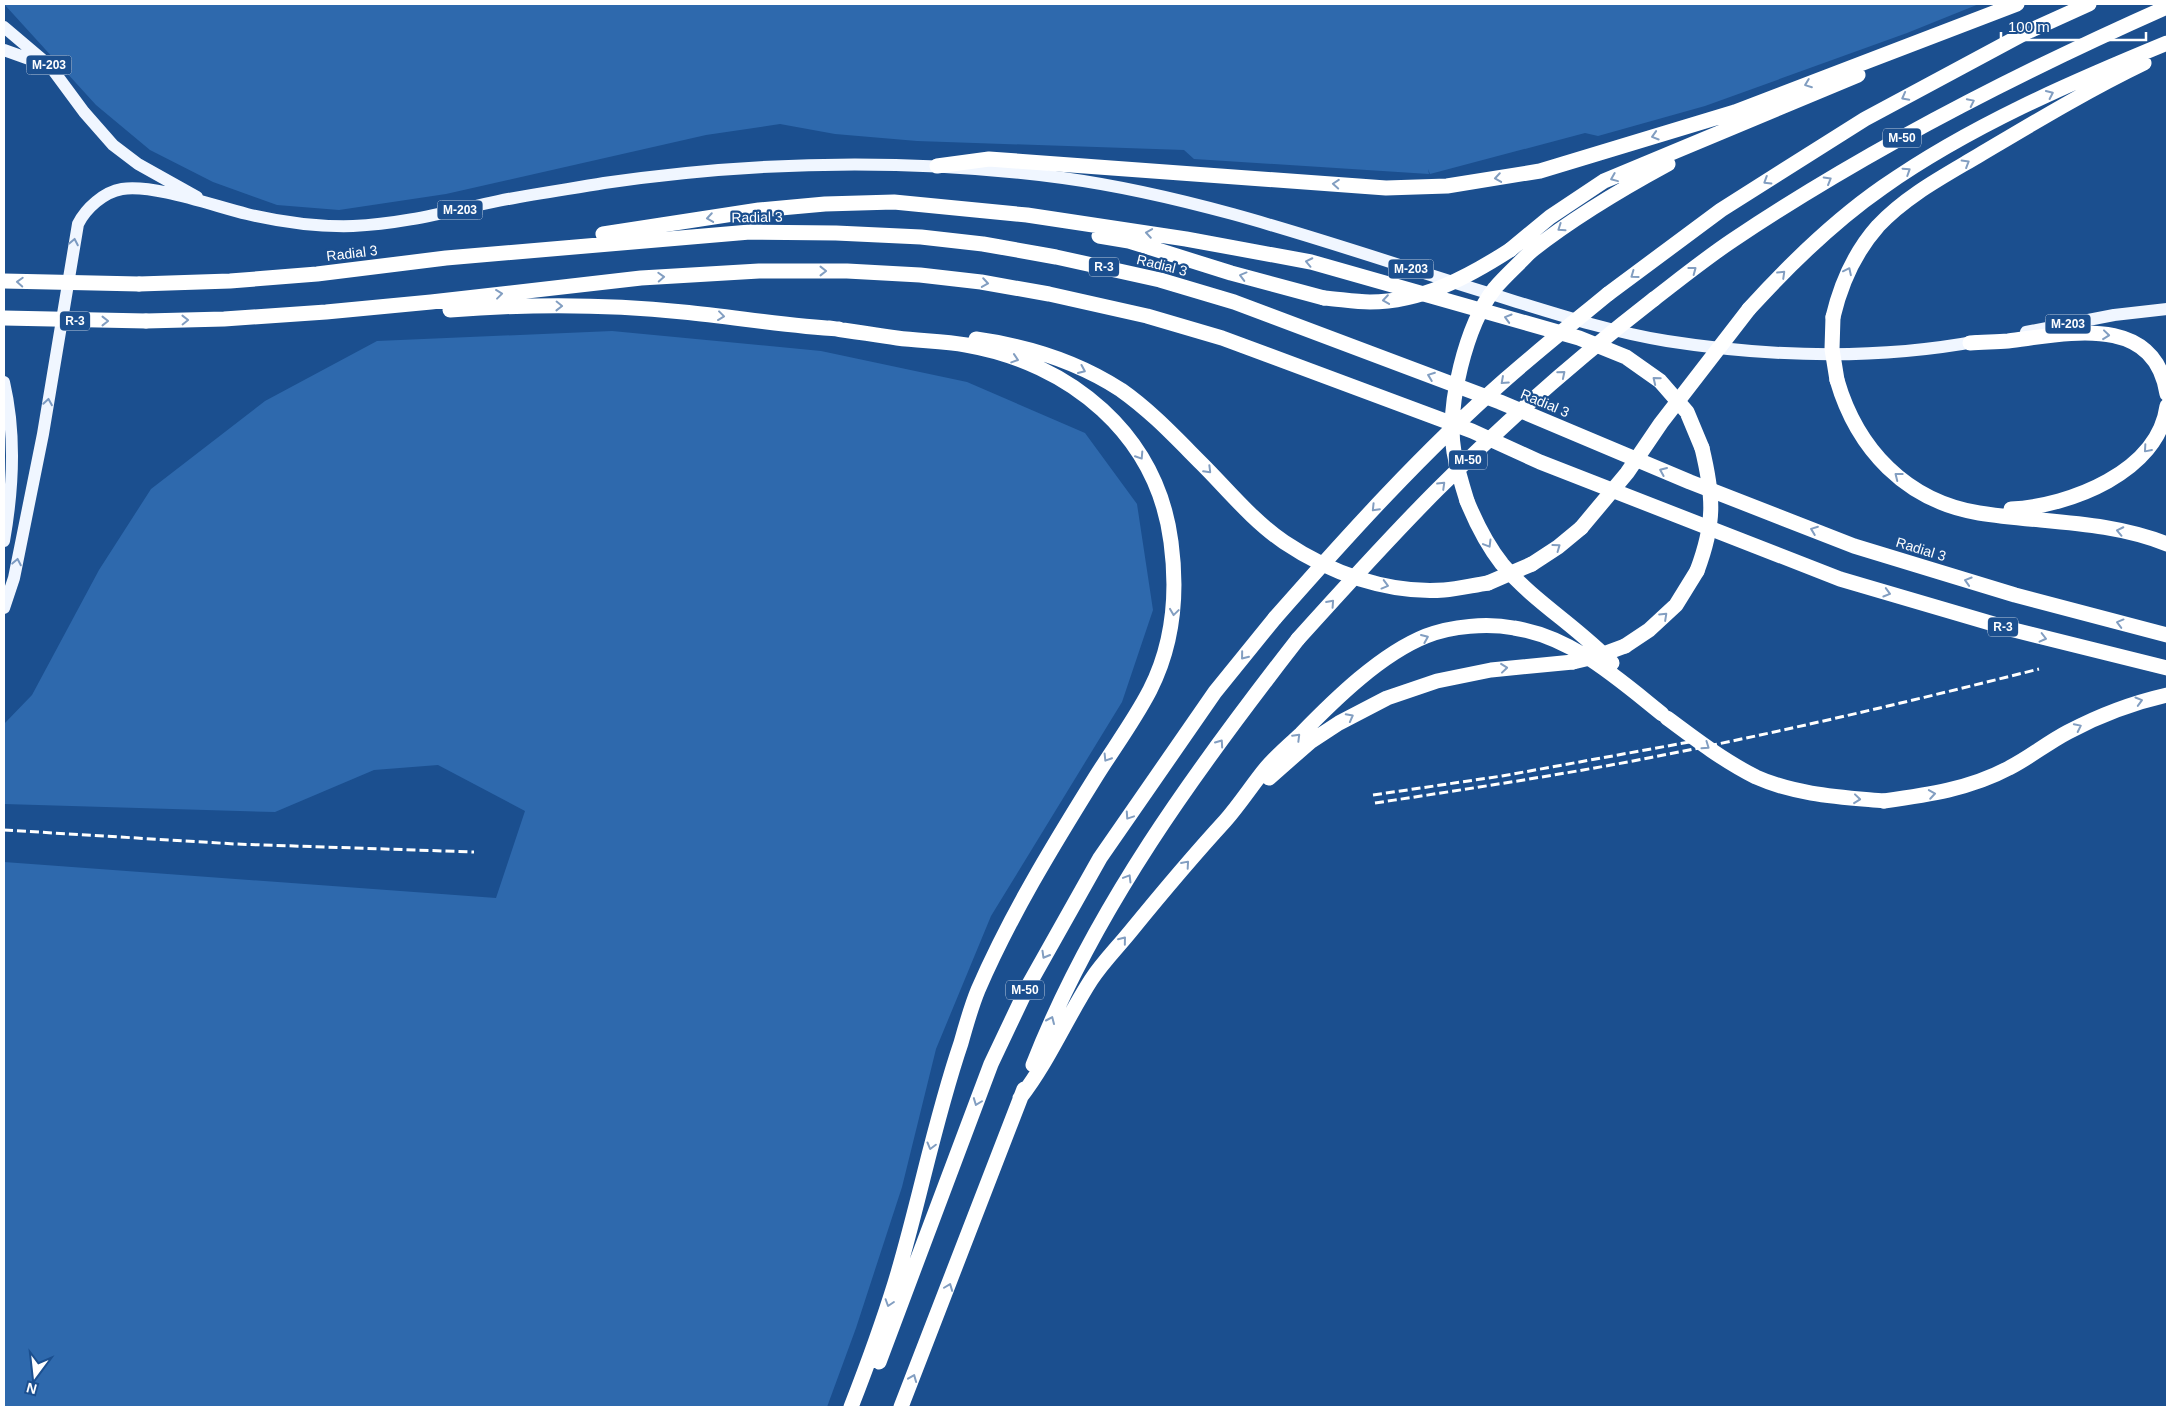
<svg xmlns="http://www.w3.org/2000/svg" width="2171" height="1411" viewBox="0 0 2171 1411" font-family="Helvetica,sans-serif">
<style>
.green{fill:#2e69ad}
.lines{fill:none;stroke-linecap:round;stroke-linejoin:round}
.primary{stroke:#f0f6ff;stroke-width:12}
.motorway{stroke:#fff;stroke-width:15}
.rail{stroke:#fff;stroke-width:3;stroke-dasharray:9 4;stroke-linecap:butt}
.motorway-bridge{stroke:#fff;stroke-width:15}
.oneway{stroke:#829ec1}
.oneway2{stroke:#7b9ac1}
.labels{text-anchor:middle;stroke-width:4.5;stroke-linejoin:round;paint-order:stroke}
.shield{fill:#1b4f8f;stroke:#bbcadd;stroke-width:1}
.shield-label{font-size:12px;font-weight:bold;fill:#fff}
.street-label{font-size:14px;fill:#fff;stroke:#1b4f8f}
</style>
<rect width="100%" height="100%" fill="#1b4f8f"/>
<path class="green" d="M4,4H1979L1907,33L1705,106L1598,136L1585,133L1430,174L1428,169L1429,174L1194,159L1184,150L917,141L835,134L780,124L706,135L446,194L339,210L277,205L213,182L150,150L96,105Z
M612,331L821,351L967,382L1085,433L1137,504L1153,610L1122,702L991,916L936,1049L902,1187L856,1328L827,1407H4V862L496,898L525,811L438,765L374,770L275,812L4,804V724L32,695L99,570L151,489L265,401L377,341Z"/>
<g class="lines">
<path class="primary" d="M4,27L50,66L84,112L113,145L138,164L197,197
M4,50L32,60L42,68
M2026,332L2114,315L2167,309
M4,382C16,433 13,490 4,541
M4,608L14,578L43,434L78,224C86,208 104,192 122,189C154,184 214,206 247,214C281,222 318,227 353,226C403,224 450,211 498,201C533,194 569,189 604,183C755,161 911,158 1063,178C1208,198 1348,250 1488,293C1547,311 1606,331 1667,341C1769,357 1877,360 1979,341"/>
<path class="motorway" d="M937,166L989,159L1386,188L1447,186L1540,171L1735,112L2017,4
M603,234L759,210L825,204L894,202L1027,215L1186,239L1311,262L1579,338L1626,357L1660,381L1687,412L1702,448
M1099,236L1129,241L1231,273L1324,298
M1510,250L1550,217L1604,181L1858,75
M1530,252C1573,218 1620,190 1668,164
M139,284L230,281L317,274L446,258L750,232L836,233L921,237L983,244L1056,257L1160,280L1234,302L1500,402L1690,482L1854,546L2015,595L2167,635
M1608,294L1721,210L1865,119L2027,32L2089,4
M1654,299C1680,279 1706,258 1733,240C1869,149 2018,73 2167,7
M1749,309C1789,265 1834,221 1883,187C1970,126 2070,83 2167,43
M450,310C527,304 606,304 683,312C735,317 786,326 839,329
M1833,317C1841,283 1855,252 1878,226C1907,195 1946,175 1981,154C2035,122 2088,90 2144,63
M146,321L224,319L326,312L431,302L641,278L759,271H847L920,275L981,282L1049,294L1147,316L1222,338L1472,431L1540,462L1840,579L2014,630L2167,668
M829,328C852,331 875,335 897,338C920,341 944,341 966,345C1070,363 1157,434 1171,542C1178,594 1174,643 1150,690C1134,721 1113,749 1095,778C1052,847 1010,916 978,990C971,1007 966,1025 961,1043C934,1122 919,1204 895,1283C882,1325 867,1366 851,1407
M976,339C1027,346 1078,362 1121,390C1151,411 1176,438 1202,464C1228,490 1253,521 1284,542C1330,573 1388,594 1444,590C1458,589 1474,585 1488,583
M1970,343C1983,342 1996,342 2008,341C2066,334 2154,312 2167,394
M1837,380C1857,449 1906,501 1979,513C2042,523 2107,520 2167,544
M1467,501C1476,523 1487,545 1502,564C1534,602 1578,627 1612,663
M2011,509C2070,506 2158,472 2167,406
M1532,564L1558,547L1581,528
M1625,646L1649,630L1676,605L1697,571
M1269,778L1310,742L1339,723L1387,698L1437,681L1491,670L1573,662
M1884,801C1927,795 1970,789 2009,768C2029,758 2047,743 2068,732C2100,715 2132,703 2167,695
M1033,1065C1094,909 1196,770 1298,639
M1020,1098C1048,1062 1066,1019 1091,980C1102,963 1117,948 1130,932C1161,894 1192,857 1225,821C1240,804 1252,785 1266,768C1276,756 1289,745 1301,734C1335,699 1381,654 1426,636C1452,626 1487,623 1514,628C1572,637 1617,678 1662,714
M879,1362L991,1064L1028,986L1100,858L1215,692L1275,618
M901,1407L1024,1089"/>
<path class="rail" d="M1373,795L1502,776L1695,741
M1375,803C1461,790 1547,777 1633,761C1769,735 1904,703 2039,669
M4,830L235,844L474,852"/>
<path class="motorway-bridge" d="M4,281L139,284
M1324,298C1339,299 1355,302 1370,302C1422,302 1468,277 1510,250
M1833,317L1832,349L1837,380
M4,318L146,321
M1467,501C1462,485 1457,468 1454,452C1446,406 1466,325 1495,288C1506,275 1519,264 1530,252
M1581,528L1627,473L1661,423L1749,309
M1697,571C1715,523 1714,498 1702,448
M1488,583L1532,564
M1275,618C1348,535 1423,452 1506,379C1539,350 1574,322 1608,294
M1298,639C1344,588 1390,537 1438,489C1506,421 1578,358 1654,299
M1573,662L1598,656L1625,646
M1667,718C1695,739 1724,761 1756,777C1796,795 1841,797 1884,801"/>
</g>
<defs><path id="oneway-chevron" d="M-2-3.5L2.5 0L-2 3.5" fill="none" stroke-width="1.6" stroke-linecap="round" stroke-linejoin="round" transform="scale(1.25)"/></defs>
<g class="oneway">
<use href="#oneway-chevron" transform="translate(1808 84) rotate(159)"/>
<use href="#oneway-chevron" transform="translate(2050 94) rotate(-25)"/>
<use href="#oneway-chevron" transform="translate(1905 97) rotate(152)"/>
<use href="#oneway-chevron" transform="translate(1971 102) rotate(-26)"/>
<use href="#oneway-chevron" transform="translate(1655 136) rotate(163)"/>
<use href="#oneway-chevron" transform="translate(1966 163) rotate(-31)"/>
<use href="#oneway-chevron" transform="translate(1907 171) rotate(-33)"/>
<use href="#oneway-chevron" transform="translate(1498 178) rotate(171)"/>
<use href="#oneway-chevron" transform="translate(1614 178) rotate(158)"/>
<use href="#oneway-chevron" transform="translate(1828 180) rotate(-30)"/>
<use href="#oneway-chevron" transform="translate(1767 181) rotate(148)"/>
<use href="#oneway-chevron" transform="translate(1336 184) rotate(-176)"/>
<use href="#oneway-chevron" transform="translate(710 218) rotate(171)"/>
<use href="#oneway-chevron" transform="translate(1561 228) rotate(146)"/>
<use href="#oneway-chevron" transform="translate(1149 233) rotate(-171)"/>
<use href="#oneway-chevron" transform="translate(1309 262) rotate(-168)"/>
<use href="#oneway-chevron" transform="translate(1693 270) rotate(-37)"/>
<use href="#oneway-chevron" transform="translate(823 271)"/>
<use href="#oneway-chevron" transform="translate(1848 271) rotate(-64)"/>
<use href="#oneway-chevron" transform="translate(1782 274) rotate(-44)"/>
<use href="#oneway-chevron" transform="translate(1634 275) rotate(144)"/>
<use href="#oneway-chevron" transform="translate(1243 276) rotate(-165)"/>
<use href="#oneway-chevron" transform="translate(661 277) rotate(-3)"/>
<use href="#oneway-chevron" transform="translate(20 282) rotate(-177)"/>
<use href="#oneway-chevron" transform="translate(985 283) rotate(9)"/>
<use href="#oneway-chevron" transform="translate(499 294) rotate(-7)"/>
<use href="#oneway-chevron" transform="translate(1386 300) rotate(172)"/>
<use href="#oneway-chevron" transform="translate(559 306) rotate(1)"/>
<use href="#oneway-chevron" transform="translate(721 316) rotate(7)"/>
<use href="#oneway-chevron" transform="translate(1508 318) rotate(-164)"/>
<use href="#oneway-chevron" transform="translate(185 320) rotate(-1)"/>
<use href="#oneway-chevron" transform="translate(105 321)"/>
<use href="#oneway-chevron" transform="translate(2106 335) rotate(6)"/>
<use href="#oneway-chevron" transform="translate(1015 359) rotate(18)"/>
<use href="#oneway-chevron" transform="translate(1082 370) rotate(24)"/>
<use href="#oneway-chevron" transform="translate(1562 374) rotate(-40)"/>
<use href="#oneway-chevron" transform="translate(1431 376) rotate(-159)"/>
<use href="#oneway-chevron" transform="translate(1656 380) rotate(-141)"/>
<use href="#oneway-chevron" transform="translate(1504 381) rotate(138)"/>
<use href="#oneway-chevron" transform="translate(2147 449) rotate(131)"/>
<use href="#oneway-chevron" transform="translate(1140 456) rotate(57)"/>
<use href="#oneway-chevron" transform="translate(1208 470) rotate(45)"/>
<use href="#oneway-chevron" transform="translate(1663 471) rotate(-157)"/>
<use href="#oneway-chevron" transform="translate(1898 476) rotate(-142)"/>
<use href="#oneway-chevron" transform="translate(1442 485) rotate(-44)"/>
<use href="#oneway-chevron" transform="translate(1375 508) rotate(134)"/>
<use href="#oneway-chevron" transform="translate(1814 530) rotate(-159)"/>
<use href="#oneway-chevron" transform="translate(2120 531) rotate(-168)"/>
<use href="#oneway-chevron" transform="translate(1488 544) rotate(59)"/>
<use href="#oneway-chevron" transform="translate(1557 547) rotate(-36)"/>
<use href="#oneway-chevron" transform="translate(1968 581) rotate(-163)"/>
<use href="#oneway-chevron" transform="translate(1385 585) rotate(15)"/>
<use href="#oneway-chevron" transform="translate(1887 593) rotate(16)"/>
<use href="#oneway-chevron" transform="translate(1331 603) rotate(-48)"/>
<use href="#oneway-chevron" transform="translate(1174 612) rotate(98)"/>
<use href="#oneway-chevron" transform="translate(1664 616) rotate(-43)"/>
<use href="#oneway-chevron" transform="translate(2120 623) rotate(-165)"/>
<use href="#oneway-chevron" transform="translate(1425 638) rotate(-23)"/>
<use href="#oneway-chevron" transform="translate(2043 638) rotate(14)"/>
<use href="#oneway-chevron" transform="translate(1244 656) rotate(129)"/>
<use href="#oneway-chevron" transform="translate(1504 668) rotate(-6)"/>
<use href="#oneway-chevron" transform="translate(2139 701) rotate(-16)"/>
<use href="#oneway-chevron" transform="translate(1350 717) rotate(-28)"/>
<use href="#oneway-chevron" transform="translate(2078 727) rotate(-26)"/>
<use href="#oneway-chevron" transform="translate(1297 737) rotate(-45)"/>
<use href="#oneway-chevron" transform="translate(1220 743) rotate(-55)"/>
<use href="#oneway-chevron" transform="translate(1706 746) rotate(35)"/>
<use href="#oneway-chevron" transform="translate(1107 758) rotate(122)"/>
<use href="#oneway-chevron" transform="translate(1932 794) rotate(-9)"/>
<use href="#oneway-chevron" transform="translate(1857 799) rotate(6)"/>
<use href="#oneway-chevron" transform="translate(1129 816) rotate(124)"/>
<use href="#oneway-chevron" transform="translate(1186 864) rotate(-49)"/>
<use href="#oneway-chevron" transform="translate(1128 878) rotate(-59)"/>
<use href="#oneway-chevron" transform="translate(1123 940) rotate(-51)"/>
<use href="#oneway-chevron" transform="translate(1045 955) rotate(120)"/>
<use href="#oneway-chevron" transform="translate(1051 1020) rotate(-66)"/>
<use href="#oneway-chevron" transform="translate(977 1102) rotate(111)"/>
<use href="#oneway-chevron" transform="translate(931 1146) rotate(105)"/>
<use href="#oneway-chevron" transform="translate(949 1287) rotate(-69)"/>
<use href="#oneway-chevron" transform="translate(889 1303) rotate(108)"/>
<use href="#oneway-chevron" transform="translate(913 1378) rotate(-68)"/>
</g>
<g class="oneway2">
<use href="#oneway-chevron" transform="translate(74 242) rotate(-79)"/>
<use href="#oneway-chevron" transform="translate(48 402) rotate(-81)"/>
<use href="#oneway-chevron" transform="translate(17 562) rotate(-79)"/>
</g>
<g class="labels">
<g class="shield">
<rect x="26.5" y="55.5" width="45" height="19" rx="4"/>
<rect x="1883" y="128.5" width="38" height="19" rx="4"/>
<rect x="437.5" y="200.5" width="45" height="19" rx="4"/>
<rect x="1089" y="257.5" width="30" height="19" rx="4"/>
<rect x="1388.5" y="259.5" width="45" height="19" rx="4"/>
<rect x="60" y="311.5" width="30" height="19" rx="4"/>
<rect x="2045.5" y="314.5" width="45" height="19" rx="4"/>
<rect x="1449" y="450.5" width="38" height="19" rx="4"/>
<rect x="1988" y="617.5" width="30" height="19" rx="4"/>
<rect x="1006" y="980.5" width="38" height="19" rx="4"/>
</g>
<g class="shield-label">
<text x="49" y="69">M-203</text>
<text x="1902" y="142">M-50</text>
<text x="460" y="214">M-203</text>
<text x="1104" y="271">R-3</text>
<text x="1411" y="273">M-203</text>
<text x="75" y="325">R-3</text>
<text x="2068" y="328">M-203</text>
<text x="1468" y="464">M-50</text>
<text x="2003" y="631">R-3</text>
<text x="1025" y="994">M-50</text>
</g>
<g class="street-label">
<text transform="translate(757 217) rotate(-1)" y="5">Radial 3</text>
<text transform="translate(352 253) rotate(-7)" y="5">Radial 3</text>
<text transform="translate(1162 265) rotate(14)" y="5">Radial 3</text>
<text transform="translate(1545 403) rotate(23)" y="5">Radial 3</text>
<text transform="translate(1921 549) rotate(17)" y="5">Radial 3</text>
</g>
</g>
<rect width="2171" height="1411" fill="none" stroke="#ffffff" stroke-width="10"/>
<g transform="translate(35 1376) rotate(195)" stroke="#1b4f8f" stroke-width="4" paint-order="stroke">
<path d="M0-4L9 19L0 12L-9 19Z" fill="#ffffff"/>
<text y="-8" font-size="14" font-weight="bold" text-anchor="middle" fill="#ffffff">N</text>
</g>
<path d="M2001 32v8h145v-8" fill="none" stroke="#ffffff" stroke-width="2.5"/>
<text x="2008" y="32" font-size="15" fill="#ffffff" stroke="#1b4f8f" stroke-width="4" paint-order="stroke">100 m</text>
</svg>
